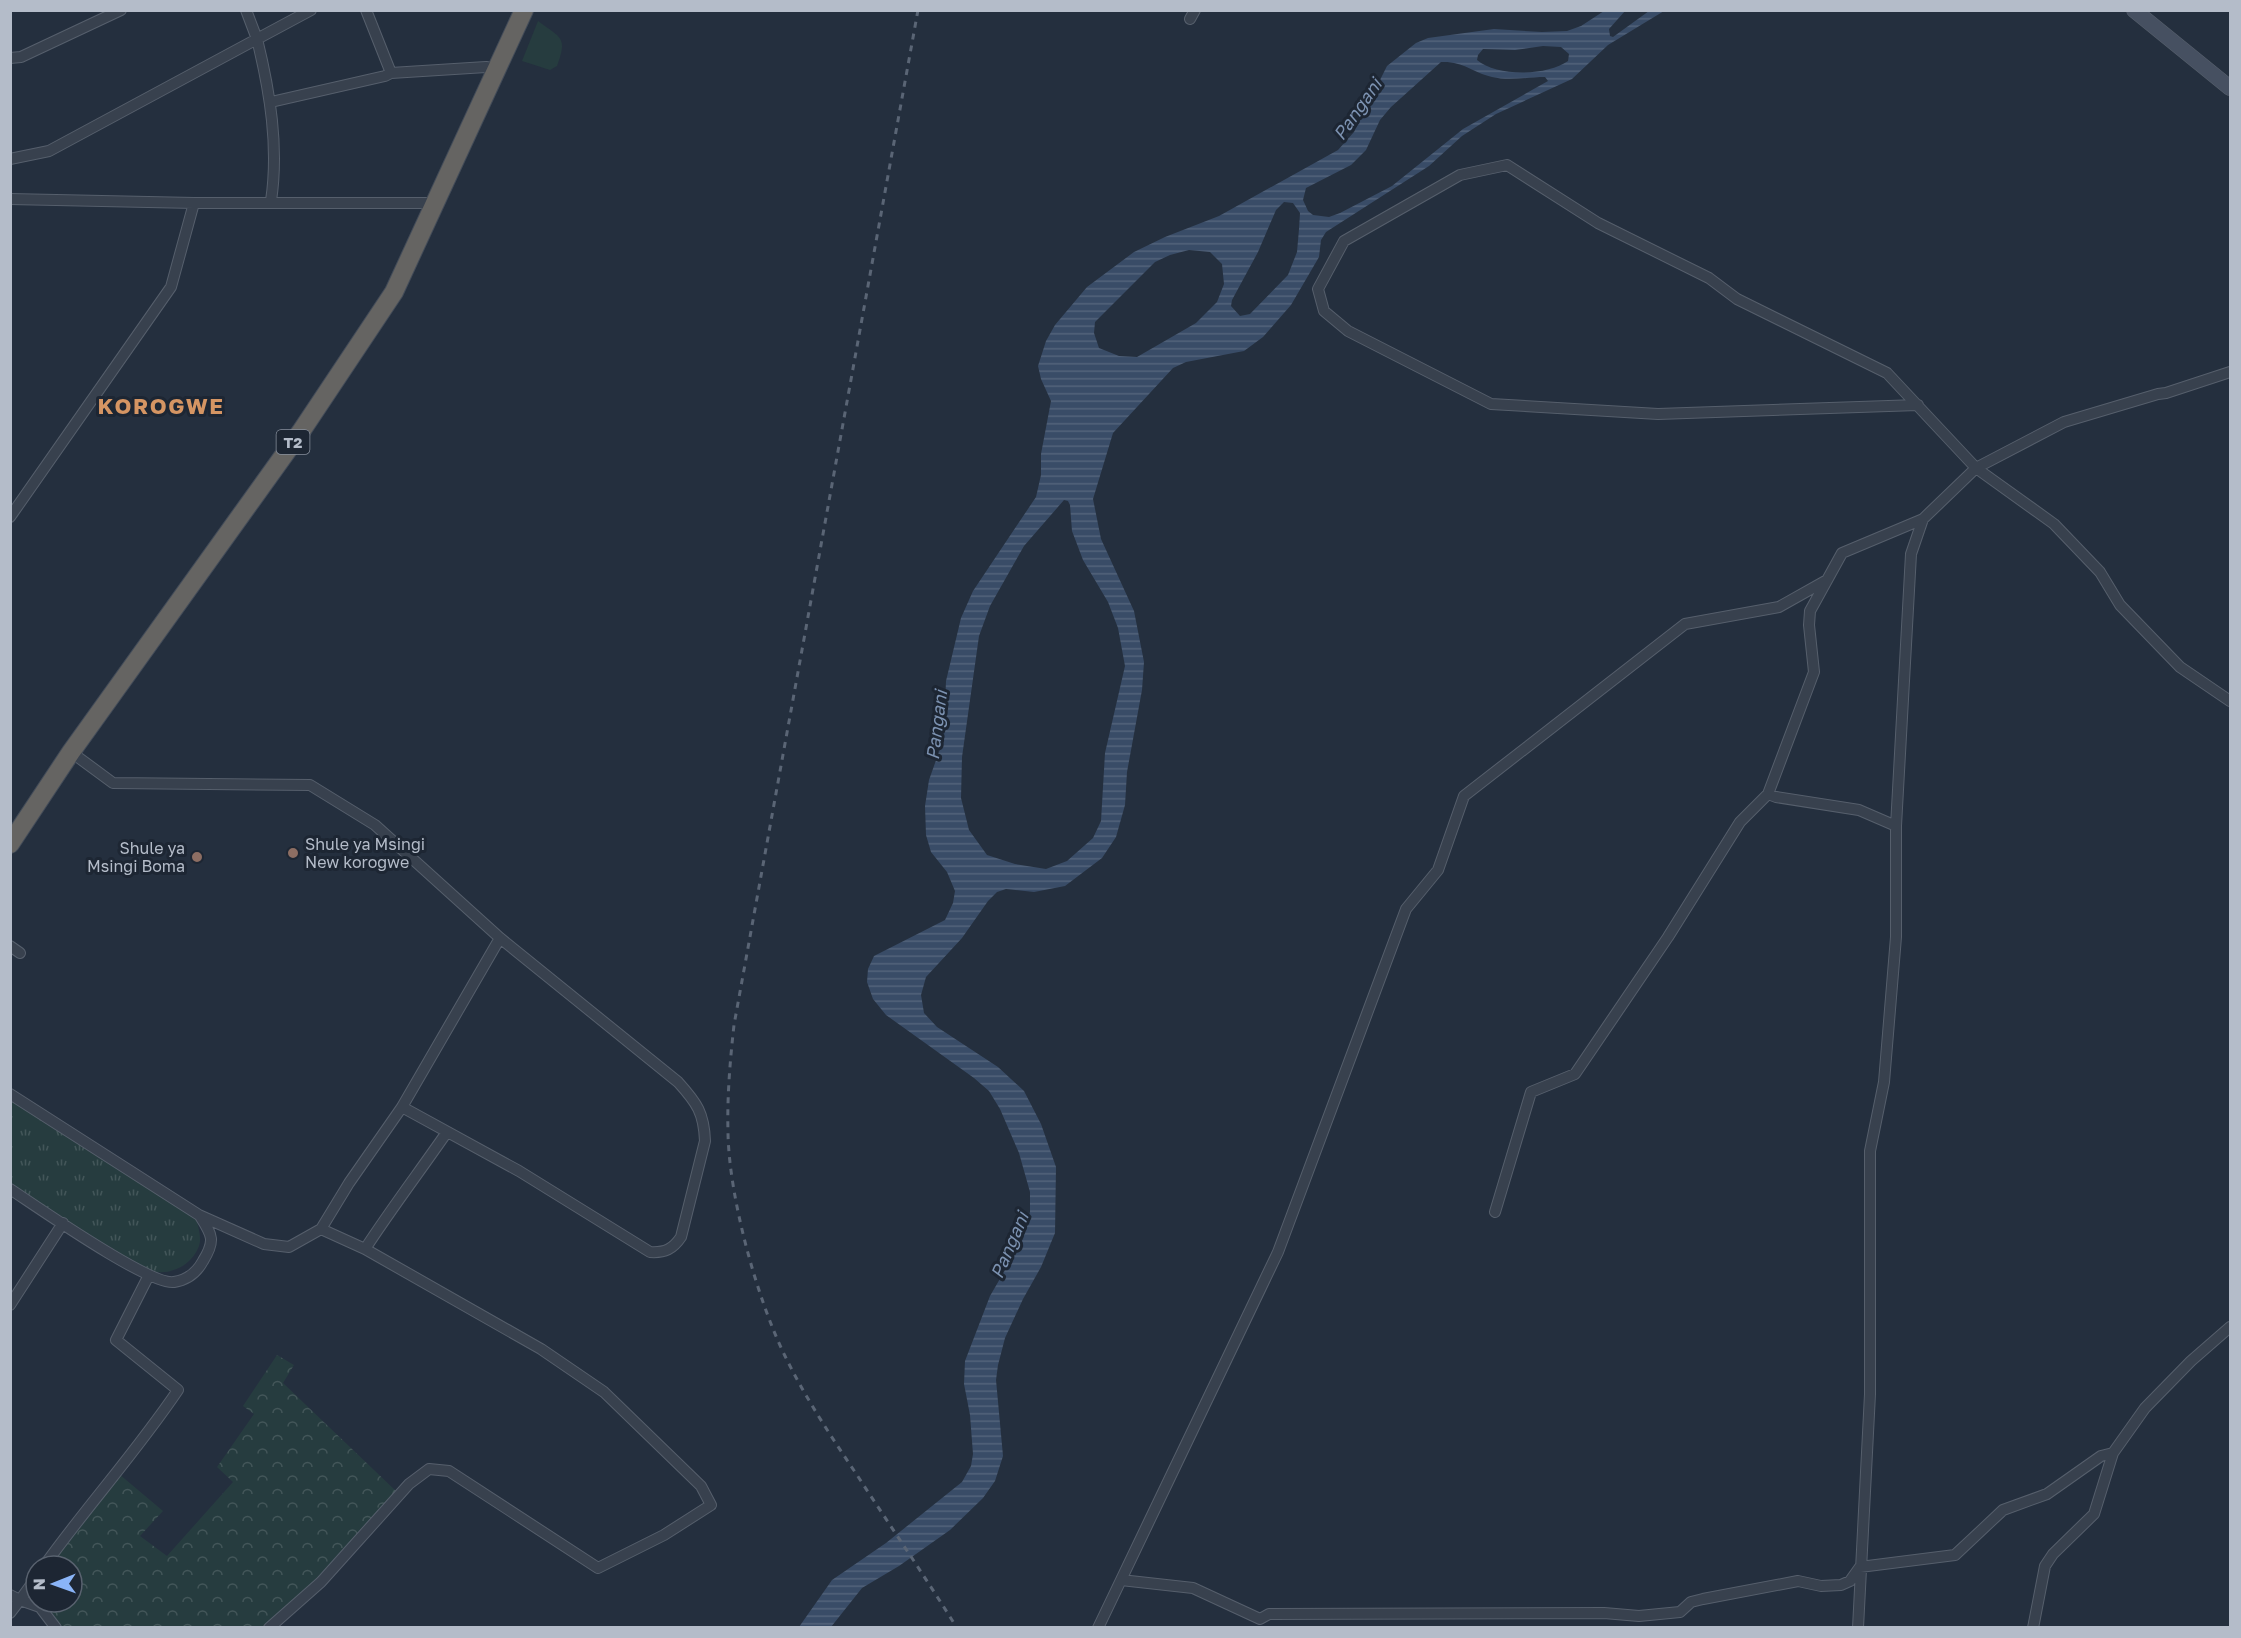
<svg xmlns="http://www.w3.org/2000/svg" width="2241" height="1638" font-family="'Golos Text',sans-serif">
	<style>
		.grass { fill: #263c3f }
		.forest { fill: url(#forest-crowns) }
		.park { fill: url(#park-tufts) }
		.water { fill: url(#water-rules); fill-rule: evenodd }
		.lines { fill: none; stroke-linecap: round; stroke-linejoin: round }
		.minor-casing { stroke: #565f6c; stroke-width: 12 }
		.secondary-casing { stroke: #565f6c; stroke-width: 16 }
		.trunk-casing { stroke: #434c59; stroke-width: 20 }
		.minor { stroke: #38414e; stroke-width: 10 }
		.secondary { stroke: #465061; stroke-width: 15 }
		.trunk { stroke: #656462; stroke-width: 18 }
		.rail { stroke: #5a6575; stroke-width: 3; stroke-dasharray: 6 6; stroke-linecap: butt }
		.education-dot { fill: #8d6e63; stroke: #1d2633; stroke-width: 2 }
		.labels { text-anchor: middle; dominant-baseline: central; stroke-width: 6; stroke-linejoin: round; paint-order: stroke }
		.shield { fill: #1d2633; stroke: #878f9c; stroke-width: 1.5 }
		.shield-label { font-size: 15px; font-weight: bold; fill: #b4bcc9 }
		.poi-label { font-size: 16px; fill: #b4bcc9; stroke: #1d2633; text-anchor: start }
		.water-label { font-size: 18px; font-style: italic; fill: #7c92b1; stroke: #1d2633 }
		.district-label { font-size: 22px; font-weight: bold; letter-spacing: 1.5px; fill: #d59563; stroke: #1d2633 }
	</style>
	<defs>
		<pattern id="forest-crowns" width="20" height="18" patternUnits="userSpaceOnUse" patternTransform="scale(1.5)"><rect width="20" height="18" fill="#263c3f"/><path d="M2 6a3 3 0 1 1 6 0M12 15a3 3 0 1 1 6 0" fill="none" stroke="#435659"/></pattern>
		<pattern id="park-tufts" width="24" height="20" patternUnits="userSpaceOnUse" patternTransform="scale(1.5)"><rect width="24" height="20" fill="#263c3f"/><path d="M3 7l-1-3M5 7V3M7 7l1-3M15 17l-1-3M17 17v-4M19 17l1-3" fill="none" stroke="#435659"/></pattern>
		<pattern id="water-rules" width="6" height="5" patternUnits="userSpaceOnUse" patternTransform="scale(1.5)"><rect width="6" height="5" fill="#394c67"/><path d="M0 2.5h6" fill="none" stroke="#53647b"/></pattern>
	</defs>
	<rect width="100%" height="100%" fill="#242f3e"/>
	<path class="grass" d="M 538,21 C 561,38 568,37 557,66 L 550,70 L 522,61 Z"/>
	<path class="forest" d="M 277,1355 L 294,1365 L 283,1383 L 397,1492 L 319,1580 L 263,1627 L 61,1627 L 40,1602 L 72,1602 L 72,1566 L 49,1566 L 119,1474 L 163,1511 L 140,1536 L 167,1556 L 233,1482 L 217,1467 L 254,1414 L 243,1406 Z"/>
	<path class="park" d="M 10,1099 L 196,1218 C 198,1227 202,1237 199,1246 C 192,1265 171,1276 151,1271 C 142,1269 131,1260 123,1255 C 85,1233 48,1208 11,1184 Z"/>
	<path class="water" d="M 1604,11 L 1625,11 L 1609,29 L 1610,36 L 1613,37 L 1649,11 L 1664,11 L 1608,45 L 1572,79 L 1496,114 L 1462,136 L 1429,166 L 1326,232 L 1321,240 L 1319,257 L 1291,305 L 1263,337 L 1244,351 L 1186,362 L 1173,368 L 1113,433 L 1093,499 L 1101,539 L 1134,611 L 1144,662 L 1142,690 L 1127,772 L 1125,805 L 1116,837 L 1102,858 L 1065,886 L 1034,892 L 1006,889 L 997,892 L 988,901 L 962,938 L 926,977 L 921,995 L 924,1013 L 937,1027 L 998,1067 L 1024,1091 L 1041,1124 L 1056,1167 L 1055,1233 L 1041,1267 L 1023,1299 L 1005,1338 L 998,1365 L 996,1380 L 1003,1456 L 995,1481 L 983,1498 L 950,1530 L 899,1566 L 862,1588 L 831,1627 L 799,1627 L 832,1580 L 886,1543 L 962,1482 L 971,1466 L 973,1454 L 970,1415 L 964,1384 L 965,1361 L 990,1296 L 1023,1239 L 1030,1212 L 1030,1192 L 1019,1153 L 1000,1109 L 989,1091 L 974,1078 L 886,1015 L 873,999 L 867,982 L 868,969 L 874,956 L 945,920 L 953,903 L 955,891 L 947,872 L 931,852 L 926,835 L 925,806 L 929,780 L 940,749 L 944,730 L 946,681 L 961,618 L 973,591 L 1036,497 L 1041,475 L 1041,454 L 1051,401 L 1041,379 L 1038,366 L 1046,341 L 1055,325 L 1087,287 L 1134,252 L 1165,237 L 1219,216 L 1338,150 L 1354,132 L 1387,66 L 1416,43 L 1428,38 L 1494,29 L 1542,32 L 1567,31 L 1581,26 ZM 1543,46 L 1561,47 L 1569,54 L 1568,61 C 1547,76 1497,77 1477,60 L 1478,55 L 1483,49 L 1515,50 ZM 1441,62 C 1463,61 1472,72 1492,77 C 1509,81 1528,77 1545,77 L 1548,81 L 1463,129 L 1392,186 L 1340,213 L 1329,217 L 1313,215 L 1308,211 L 1303,200 L 1306,188 L 1351,165 L 1366,150 L 1380,120 L 1391,107 ZM 1284,202 L 1293,203 L 1300,213 L 1299,229 L 1297,252 L 1288,275 L 1250,314 L 1240,316 L 1231,306 L 1232,300 L 1258,252 L 1276,210 ZM 1189,250 L 1210,252 L 1222,264 L 1224,284 L 1217,302 L 1196,323 L 1137,357 L 1119,356 L 1099,348 L 1094,333 L 1095,322 L 1155,262 L 1170,255 ZM 1064,500 L 1068,501 L 1070,505 L 1072,531 L 1083,560 L 1108,602 L 1118,628 L 1125,666 L 1105,753 L 1101,821 L 1093,838 L 1067,861 L 1046,869 L 1015,864 L 987,855 L 969,830 L 961,798 L 962,757 L 979,636 L 990,606 L 1024,546 Z"/>
	<g class="lines">
		<g class="minor-casing">
			<path id="minor" d="M 366,10 L 391,73
				M 1190,19 L 1195,10
				M 10,58 L 21,57 L 121,10
				M 271,102 L 385,76 L 391,73 L 486,67 L 497,69
				M 10,159 L 49,151 L 257,39 L 246,10
				M 10,199 L 194,203 L 435,203
				M 271,201 C 279,147 270,92 257,39 L 311,10
				M 1918,405 L 1658,414 L 1491,404 L 1348,331 L 1324,311 L 1318,289 L 1344,241 L 1460,175 L 1507,165 L 1598,223 L 1709,278 L 1737,299 L 1887,373 L 1976,468 L 2054,524 L 2100,572 L 2120,605 L 2180,667 L 2230,701
				M 10,517 L 171,287 L 194,203
				M 71,752 L 113,783 L 310,785 L 375,825 L 500,938 L 678,1082 C 697,1103 704,1113 705,1141 L 681,1237 C 673,1249 665,1253 650,1252 L 519,1171 L 402,1107
				M 1768,794 L 1776,797 L 1859,810 L 1896,826
				M 10,946 L 20,953
				M 10,1094 L 199,1215 L 264,1244 L 289,1247 L 321,1229 L 349,1183 L 402,1107 L 500,938
				M 10,1189 C 36,1206 150,1286 174,1282 C 187,1280 197,1272 203,1261 C 216,1240 212,1235 200,1216
				M 1495,1212 L 1531,1092 L 1575,1074 L 1668,937 L 1740,822 L 1768,794 L 1814,672 L 1809,625 L 1810,611 L 1842,553 L 1923,519
				M 365,1249 C 391,1209 420,1171 447,1132
				M 10,1305 L 63,1223
				M 44,1566 C 87,1506 137,1451 178,1390 L 116,1340 L 149,1275
				M 1121,1580 L 1193,1588 L 1260,1619 L 1269,1614 L 1604,1613 L 1639,1616 L 1680,1612 L 1691,1602 L 1703,1599 L 1798,1581 L 1821,1586 L 1841,1585 L 1850,1581 L 1860,1567 L 1955,1555 L 2003,1510 L 2047,1494 L 2101,1456 L 2113,1453
				M 10,1595 L 20,1600 L 36,1578
				M 10,1613 L 20,1600 L 40,1607 L 56,1628
				M 269,1628 L 321,1582 L 409,1484 L 429,1469 L 449,1471 L 598,1568 L 664,1535 L 711,1505 L 701,1486 L 604,1392 L 541,1349 L 365,1249 L 321,1229
				M 1098,1628 L 1278,1252 L 1406,909 L 1438,870 L 1464,796 L 1685,624 L 1779,607 L 1827,580
				M 1858,1628 L 1870,1394 L 1870,1151 L 1884,1082 L 1896,937 L 1896,826 L 1911,554 L 1923,519 L 1976,468 L 2064,422 L 2158,394 L 2166,393 L 2230,372
				M 2033,1628 L 2045,1566 L 2053,1554 L 2094,1514 L 2113,1453 L 2145,1408 L 2191,1361 L 2230,1327"/>
		</g>
		<g class="secondary-casing">
			<path id="secondary" d="M 2134,10 L 2230,88"/>
		</g>
		<g class="trunk-casing">
			<path id="trunk" d="M 10,844 L 71,752 L 302,430 L 394,292 L 524,10"/>
		</g>
		<use href="#minor" class="minor"/>
		<use href="#secondary" class="secondary"/>
		<use href="#trunk" class="trunk"/>
		<path class="rail" d="M 918,10 L 734,1025 C 730,1061 727,1097 728,1133 C 729,1197 757,1299 785,1356 C 805,1397 830,1435 855,1472 C 889,1524 924,1575 957,1628"/>
	</g>
	<g class="education-dot">
		<circle cx="293" cy="853" r="6"/>
		<circle cx="197" cy="857" r="6"/>
	</g>
	<g class="labels">
		<rect class="shield" x="276.5" y="430" width="33" height="24" rx="4.5"/>
		<g class="shield-label">
			<text x="293" y="442">T2</text>
		</g>
		<g class="poi-label">
			<text x="305" y="844">Shule ya Msingi<tspan x="305" dy="18">New korogwe</tspan></text>
			<text x="185" y="848" text-anchor="end">Shule ya<tspan x="185" dy="18">Msingi Boma</tspan></text>
		</g>
		<g class="water-label">
			<text transform="translate(1357 109) rotate(-55)">Pangani</text>
			<text transform="translate(936 725) rotate(-83)">Pangani</text>
			<text transform="translate(1009 1245) rotate(-67)">Pangani</text>
		</g>
		<g class="district-label">
			<text x="161" y="405">KOROGWE</text>
		</g>
	</g>
	<rect width="2241" height="1638" fill="none" stroke="#b4bcc9" stroke-width="24"/>
	<g transform="translate(54 1584) rotate(269)"><circle r="28" fill="#1d2633" stroke="#59626f" stroke-width="1.5"/>
	<path d="M0-4.5L10 22L0 15L-10 22Z" fill="#8ab4f8"/>
	<text y="-9" font-size="16" font-weight="bold" text-anchor="middle" fill="#b4bcc9">N</text>
	</g>
</svg>
